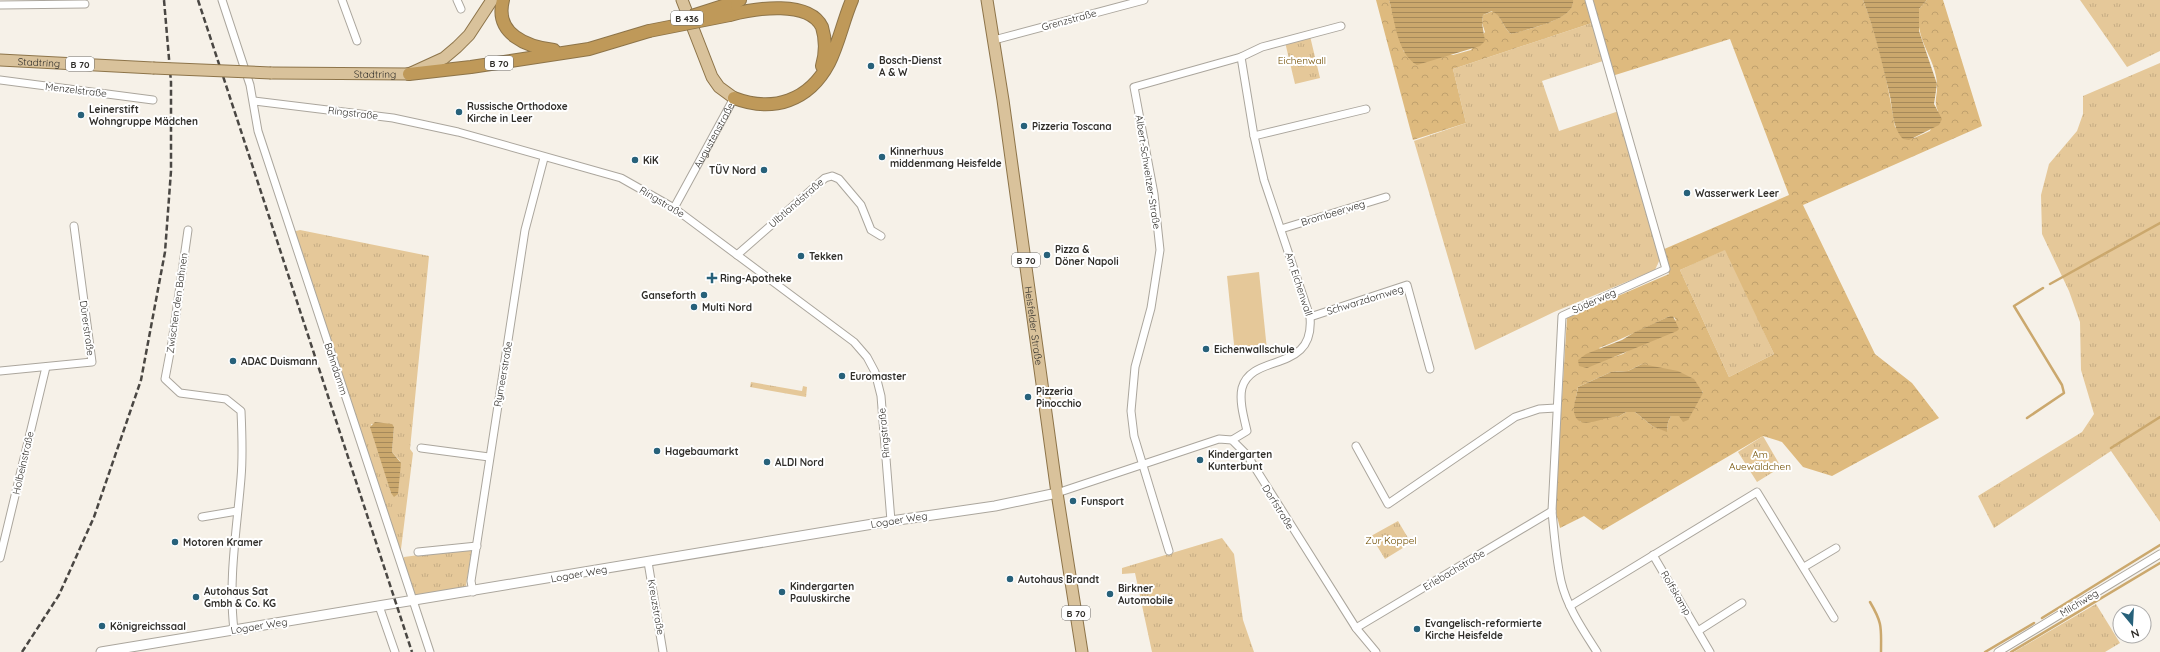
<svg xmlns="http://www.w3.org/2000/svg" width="2160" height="652" font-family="Quicksand,sans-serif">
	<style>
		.grass { fill: url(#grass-tufts); fill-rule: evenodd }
		.forest { fill: url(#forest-crowns); fill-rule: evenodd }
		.garden { fill: #e5c899 }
		.water { fill: url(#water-rules) }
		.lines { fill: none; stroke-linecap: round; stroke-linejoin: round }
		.stream { stroke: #cba86d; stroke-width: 2.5 }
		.street-casing { stroke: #aba69d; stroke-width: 9 }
		.secondary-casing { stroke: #aba69d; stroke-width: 11 }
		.primary-casing { stroke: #8d7449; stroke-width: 13 }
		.highway-casing { stroke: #8d7449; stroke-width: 14 }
		.street { stroke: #fff; stroke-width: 7 }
		.secondary { stroke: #fff; stroke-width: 9 }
		.primary { stroke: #d9c29b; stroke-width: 11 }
		.highway { stroke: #bf9959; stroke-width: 12 }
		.rail { stroke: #4a4743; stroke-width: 2.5; stroke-dasharray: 6 3; stroke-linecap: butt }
		.primary-bridge-casing { stroke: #8d7449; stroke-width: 13; stroke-linecap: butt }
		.highway-bridge-casing { stroke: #8d7449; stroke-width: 14; stroke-linecap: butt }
		.primary-bridge { stroke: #d9c29b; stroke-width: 11 }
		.highway-bridge { stroke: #bf9959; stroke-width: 12 }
		.poi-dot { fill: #27617a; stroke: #fff; stroke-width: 1.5 }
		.labels { text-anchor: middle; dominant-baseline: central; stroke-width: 4; stroke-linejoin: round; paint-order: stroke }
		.shield { fill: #fff; stroke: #6e6d6a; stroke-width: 1 }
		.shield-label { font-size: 9px; font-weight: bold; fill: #302e2a }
		.street-label { font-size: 10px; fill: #302e2a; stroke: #fff }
		.poi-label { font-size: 10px; font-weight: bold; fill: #302e2a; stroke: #fff; text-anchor: start }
		.park-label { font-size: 10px; fill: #714e00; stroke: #fff }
	</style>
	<defs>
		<pattern id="grass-tufts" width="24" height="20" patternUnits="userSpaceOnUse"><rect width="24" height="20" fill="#e5c899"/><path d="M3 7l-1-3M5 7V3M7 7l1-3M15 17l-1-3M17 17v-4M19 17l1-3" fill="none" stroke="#c5ac84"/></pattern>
		<pattern id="forest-crowns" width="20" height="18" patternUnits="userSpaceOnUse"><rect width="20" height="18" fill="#deba7e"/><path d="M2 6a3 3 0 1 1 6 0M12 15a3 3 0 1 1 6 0" fill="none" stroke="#bfa06d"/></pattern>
		<pattern id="water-rules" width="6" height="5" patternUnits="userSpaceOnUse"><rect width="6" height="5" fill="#cba86d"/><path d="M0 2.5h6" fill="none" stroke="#a5895a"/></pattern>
	</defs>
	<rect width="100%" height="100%" fill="#f6f1e8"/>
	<path class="grass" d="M 2080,0 L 2160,0 L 2160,51 L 2127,67 Z
		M 1595,22 L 1606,60 L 1542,81 L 1559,131 L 1619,111 L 1660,259 L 1655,270 L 1554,312 L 1475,350 L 1414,141 L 1466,123 L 1453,69 Z
		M 1310,36 L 1320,78 L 1295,84 L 1285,42 Z
		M 2160,63 L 2160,522 L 2111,451 L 1994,528 L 1978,496 L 2082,432 L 2094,414 L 2081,370 L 2080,322 L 2069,291 L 2042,234 L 2041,195 L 2049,164 L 2077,131 L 2083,114 L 2083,96 Z
		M 300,230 L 429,256 L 410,449 L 413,453 L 400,557 L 292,232 ZM 371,424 L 394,427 L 392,452 L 400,461 L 391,493 Z
		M 1726,249 L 1774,354 L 1729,377 L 1680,270 Z
		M 751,382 L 802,391 L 803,386 L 807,387 L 806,397 L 750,387 Z
		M 1763,436 L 1781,467 L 1757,482 L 1738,452 Z
		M 1398,521 L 1411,543 L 1385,559 L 1371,536 Z
		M 1222,538 L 1234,554 L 1243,620 L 1254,652 L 1152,652 L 1135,573 L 1122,574 L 1122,568 Z
		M 472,548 L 465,592 L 414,597 L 402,564 L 404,557 Z
		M 2096,604 L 2120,643 L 2105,652 L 2014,652 Z"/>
	<path class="forest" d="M 1376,0 L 1389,0 L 1404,52 L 1453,55 L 1471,50 L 1485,32 L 1482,23 L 1483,15 L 1493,11 C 1502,16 1503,28 1511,34 C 1527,29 1575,20 1573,0 L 1863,0 C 1879,40 1888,84 1895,127 L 1914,138 L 1930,131 L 1938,111 C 1933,101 1938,95 1937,84 C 1936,58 1914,40 1919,9 L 1927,0 L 1943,0 L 1982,126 L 1803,205 L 1875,354 L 1912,383 L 1939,418 L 1832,476 L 1803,467 L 1782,442 L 1763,436 L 1603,530 L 1584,516 L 1560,528 L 1555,509 L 1567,318 L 1669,274 L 1662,250 L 1789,195 L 1730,39 L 1612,76 L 1595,22 L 1453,69 L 1466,123 L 1413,140 ZM 1725,250 L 1774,354 L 1729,377 L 1680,270 ZM 1670,316 L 1674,317 L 1676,320 L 1623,354 L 1610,358 L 1599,348 C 1623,339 1646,327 1670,316 ZM 1642,364 L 1703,392 C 1695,407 1689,416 1671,416 L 1668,422 L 1667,431 L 1652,426 L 1635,412 L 1626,412 L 1618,417 L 1612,416 L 1581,422 C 1570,413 1576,400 1578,387 L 1611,372 L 1628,371 Z"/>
	<path class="garden" d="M 1259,272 L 1267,350 L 1235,354 L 1227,276 Z"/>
	<path class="water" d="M 1389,0 L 1573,0 C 1576,20 1527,29 1511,34 C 1503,28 1502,16 1492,11 L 1483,15 L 1482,23 L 1485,41 L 1480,46 L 1417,65 C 1397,54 1395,20 1389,0 Z
		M 1863,0 L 1927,0 L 1919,9 L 1919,31 L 1937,84 L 1934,104 L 1942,119 L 1939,125 L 1909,140 L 1903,139 C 1892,127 1893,111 1890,96 C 1882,63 1875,31 1863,0 Z
		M 1670,316 L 1673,316 L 1679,329 L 1677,331 L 1587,368 L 1579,366 L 1578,360 L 1586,354 L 1622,340 L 1635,332 Z
		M 1642,364 L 1678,371 L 1694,379 L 1703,393 L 1688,420 L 1683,422 L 1679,416 L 1671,416 L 1668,422 L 1667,432 L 1652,426 L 1635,412 L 1626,412 L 1618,417 C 1605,415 1578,434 1574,412 C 1573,405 1577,395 1578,387 L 1611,372 L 1628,371 Z
		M 375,422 L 392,424 L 394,427 L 392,452 L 401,463 L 398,494 L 394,497 L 391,493 L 370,427 Z"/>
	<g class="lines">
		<path class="stream" d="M 2050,284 L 2160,223
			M 2027,418 L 2064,393 L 2062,385 L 2014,306 L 2043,288
			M 2111,448 L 2160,417
			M 1870,602 C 1883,624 1881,628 1881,652
			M 2042,618 L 2160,545
			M 1985,652 L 2034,623
			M 2011,652 L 2160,563"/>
		<g class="street-casing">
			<g id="street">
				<path d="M 222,0 L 250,85 L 258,131 L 430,652"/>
				<path d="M 342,0 L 357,41"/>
				<path d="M 457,0 L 461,9"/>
				<path d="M 1589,0 L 1666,269 L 1562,316 L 1552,511 C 1554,534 1556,558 1561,581 C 1567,607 1583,630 1597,652"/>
				<path d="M 0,5 L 85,4"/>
				<path d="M 994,40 L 1144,0"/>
				<path d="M 0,80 L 153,100"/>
				<path d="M 254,101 L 393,118 L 458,132 L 621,178 L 674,208 L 854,342 L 867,357 L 875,372 L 881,396 L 891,521"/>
				<path d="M 1254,136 L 1366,109"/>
				<path id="s1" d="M 674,208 L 734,98"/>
				<path d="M 1281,229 L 1386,197"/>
				<path d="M 188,230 L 172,342 L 165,379 L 180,393 L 226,399 L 241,411 C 242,433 243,456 241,478 C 237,528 228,580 234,630"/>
				<path d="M 737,255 L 825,178 L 832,176 L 839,179 L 861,205 L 871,230 L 881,236"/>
				<path d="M 1310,317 L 1407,285 L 1430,369"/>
				<path d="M 0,371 L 92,362 L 74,226"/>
				<path d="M 1232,440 L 1247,431 C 1244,418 1239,401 1242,388 C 1252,352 1315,374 1310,317 L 1264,180 L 1254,136 L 1241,57 L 1262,47 L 1341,26"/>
				<path d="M 1356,446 L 1388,504 L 1515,417 L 1539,409 L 1556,408"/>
				<path d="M 421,448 L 489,457"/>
				<path d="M 1057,493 L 1219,439 L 1232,440 L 1247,455 L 1356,628 L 1376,652"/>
				<path d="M 202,517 L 237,511"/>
				<path d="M 1169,551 L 1134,436 L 1131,411 L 1135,367 L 1151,308 L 1160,250 L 1154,194 L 1134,87 L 1241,57"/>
				<path d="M 418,552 L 477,546"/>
				<path d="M 1653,555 L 1710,652"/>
				<path d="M 0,558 L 46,367"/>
				<path d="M 648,562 L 663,652"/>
				<path d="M 1804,567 L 1836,548"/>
				<path d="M 473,592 L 471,581 L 525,230 L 544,158"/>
				<path d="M 379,606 L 395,652"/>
				<path d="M 1570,606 L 1757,492 L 1834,618"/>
				<path d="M 1356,628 L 1552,511"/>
				<path d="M 1698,631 L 1742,603"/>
				<path d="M 1998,652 L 2160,554"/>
			</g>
		</g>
		<g class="secondary-casing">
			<path id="secondary" d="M 101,652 L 891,521 L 995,506 L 1057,493"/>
		</g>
		<g class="primary-casing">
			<g id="primary">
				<path d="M 682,0 L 712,77 L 719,87 L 734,98"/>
				<path id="s2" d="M 987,0 L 1003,100 L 1057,493 L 1082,652"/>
				<path id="s3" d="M 0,60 L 153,68"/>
				<path id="s4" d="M 271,73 L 409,74 L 444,58 L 457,47 L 469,35 L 492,0"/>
			</g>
		</g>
		<g class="highway-casing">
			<path id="highway" d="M 503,0 C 494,34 527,47 554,50
				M 726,5 L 740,0
				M 730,15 C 756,8 809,0 822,27 C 826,40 826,52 822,66
				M 409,74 L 471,67 L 589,49 L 649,31
				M 734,98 C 773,113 809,101 829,63 C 839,43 843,21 852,0"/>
		</g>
		<use href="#street" class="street"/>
		<use href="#secondary" class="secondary"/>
		<use href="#primary" class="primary"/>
		<use href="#highway" class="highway"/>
		<path class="rail" d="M 198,0 L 412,652
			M 22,652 L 59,595 L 94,517 L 141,380 L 165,252 L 171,171 L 171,82 L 164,0"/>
		<g class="primary-bridge-casing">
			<path id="primary-bridge" d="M 153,68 L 271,73"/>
		</g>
		<g class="highway-bridge-casing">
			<path id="highway-bridge" d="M 692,16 L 726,5
				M 649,31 L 730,15"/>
		</g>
		<use href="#primary-bridge" class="primary-bridge"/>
		<use href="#highway-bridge" class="highway-bridge"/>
	</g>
	<g class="poi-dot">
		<circle cx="871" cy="66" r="4"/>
		<circle cx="459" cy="112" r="4"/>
		<circle cx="81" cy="115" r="4"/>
		<circle cx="1024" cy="126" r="4"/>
		<circle cx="882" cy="157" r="4"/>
		<circle cx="635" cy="160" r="4"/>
		<circle cx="764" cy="170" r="4"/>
		<circle cx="1687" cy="193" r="4"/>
		<circle cx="1047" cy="255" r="4"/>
		<circle cx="801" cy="256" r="4"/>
		<path d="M710 272h4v4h4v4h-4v4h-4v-4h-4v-4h4z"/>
		<circle cx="704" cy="295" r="4"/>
		<circle cx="694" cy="307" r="4"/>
		<circle cx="1206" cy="349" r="4"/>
		<circle cx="233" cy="361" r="4"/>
		<circle cx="842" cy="376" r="4"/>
		<circle cx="1028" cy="397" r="4"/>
		<circle cx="657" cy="451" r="4"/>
		<circle cx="1200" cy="460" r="4"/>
		<circle cx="767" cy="462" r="4"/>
		<circle cx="1073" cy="501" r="4"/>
		<circle cx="175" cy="542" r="4"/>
		<circle cx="1010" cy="579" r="4"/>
		<circle cx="782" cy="592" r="4"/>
		<circle cx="1110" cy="594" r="4"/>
		<circle cx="196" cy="597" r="4"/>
		<circle cx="102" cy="626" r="4"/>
		<circle cx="1417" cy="629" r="4"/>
	</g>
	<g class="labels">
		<g class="shield">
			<rect x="671" y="11" width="32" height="14" rx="3"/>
			<rect x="485" y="56" width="28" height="14" rx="3"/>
			<rect x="66" y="57" width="28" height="14" rx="3"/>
			<rect x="1012" y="253" width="28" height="14" rx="3"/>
			<rect x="1062" y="606" width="28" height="14" rx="3"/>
		</g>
		<g class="shield-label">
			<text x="687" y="18">B 436</text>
			<text x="499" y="63">B 70</text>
			<text x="80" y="64">B 70</text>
			<text x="1026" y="260">B 70</text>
			<text x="1076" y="613">B 70</text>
		</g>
		<g class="street-label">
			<text transform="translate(1069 20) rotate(-15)">Grenzstraße</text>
			<text stroke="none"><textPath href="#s3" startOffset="39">Stadtring</textPath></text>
			<text stroke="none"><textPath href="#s4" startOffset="104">Stadtring</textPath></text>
			<text transform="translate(76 90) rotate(7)">Menzelstraße</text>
			<text transform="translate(353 113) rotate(7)">Ringstraße</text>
			<text stroke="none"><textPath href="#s1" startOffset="83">Augustenstraße</textPath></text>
			<text transform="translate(1148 172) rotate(81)">Albert-Schweitzer-Straße</text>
			<text transform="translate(662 202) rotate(31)">Ringstraße</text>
			<text transform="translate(796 203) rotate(-41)">Ulbtlandstraße</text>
			<text transform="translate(1333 213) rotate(-17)">Brombeerweg</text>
			<text transform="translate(1299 284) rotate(72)">Am Eichenwall</text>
			<text transform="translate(1365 300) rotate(-17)">Schwarzdornweg</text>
			<text transform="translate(1594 301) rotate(-24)">Süderweg</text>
			<text transform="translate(177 303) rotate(-82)">Zwischen den Bahnen</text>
			<text stroke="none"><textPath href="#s2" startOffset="329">Heisfelder Straße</textPath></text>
			<text transform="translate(87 328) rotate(82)">Dürerstraße</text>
			<text transform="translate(336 369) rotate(72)">Bahndamm</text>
			<text transform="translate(503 374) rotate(-80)">Rymeerstraße</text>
			<text transform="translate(884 433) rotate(-95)">Ringstraße</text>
			<text transform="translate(23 463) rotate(-77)">Holbeinstraße</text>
			<text transform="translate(1278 507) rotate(58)">Dorfstraße</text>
			<text transform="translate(899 520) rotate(-9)">Logaer Weg</text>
			<text transform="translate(1454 570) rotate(-31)">Erlebachstraße</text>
			<text transform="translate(579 574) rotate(-10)">Logaer Weg</text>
			<text transform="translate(1676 593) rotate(60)">Rolfskamp</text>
			<text transform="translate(2079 603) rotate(-31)">Milchweg</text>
			<text transform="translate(656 607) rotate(80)">Kreuzstraße</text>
			<text transform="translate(259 626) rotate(-9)">Logaer Weg</text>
		</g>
		<g class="poi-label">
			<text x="879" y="60">Bosch-Dienst<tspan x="879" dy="12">A &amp; W</tspan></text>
			<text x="467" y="106">Russische Orthodoxe<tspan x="467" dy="12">Kirche in Leer</tspan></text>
			<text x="89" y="109">Leinerstift<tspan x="89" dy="12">Wohngruppe Mädchen</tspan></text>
			<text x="1032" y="126">Pizzeria Toscana</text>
			<text x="890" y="151">Kinnerhuus<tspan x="890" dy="12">middenmang Heisfelde</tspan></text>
			<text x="643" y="160">KiK</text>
			<text x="756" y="170" text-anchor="end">TÜV Nord</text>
			<text x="1695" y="193">Wasserwerk Leer</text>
			<text x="1055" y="249">Pizza &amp;<tspan x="1055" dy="12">Döner Napoli</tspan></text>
			<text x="809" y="256">Tekken</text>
			<text x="720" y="278">Ring-Apotheke</text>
			<text x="696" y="295" text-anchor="end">Ganseforth</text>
			<text x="702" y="307">Multi Nord</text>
			<text x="1214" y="349">Eichenwallschule</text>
			<text x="241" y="361">ADAC Duismann</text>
			<text x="850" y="376">Euromaster</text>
			<text x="1036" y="391">Pizzeria<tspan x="1036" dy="12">Pinocchio</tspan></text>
			<text x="665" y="451">Hagebaumarkt</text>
			<text x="1208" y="454">Kindergarten<tspan x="1208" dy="12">Kunterbunt</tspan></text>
			<text x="775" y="462">ALDI Nord</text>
			<text x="1081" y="501">Funsport</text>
			<text x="183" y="542">Motoren Kramer</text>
			<text x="1018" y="579">Autohaus Brandt</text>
			<text x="790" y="586">Kindergarten<tspan x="790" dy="12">Pauluskirche</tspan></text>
			<text x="1118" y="588">Birkner<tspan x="1118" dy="12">Automobile</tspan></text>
			<text x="204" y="591">Autohaus Sat<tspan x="204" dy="12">Gmbh &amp; Co. KG</tspan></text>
			<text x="1425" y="623">Evangelisch-reformierte<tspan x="1425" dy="12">Kirche Heisfelde</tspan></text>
			<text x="110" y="626">Königreichssaal</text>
		</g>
		<g class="park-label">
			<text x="1302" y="60">Eichenwall</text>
			<text x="1760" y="454">Am<tspan x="1760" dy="12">Auewäldchen</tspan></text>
			<text x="1391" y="540">Zur Koppel</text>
		</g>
	</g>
	<g transform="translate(2132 624) rotate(162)"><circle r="19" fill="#ffffff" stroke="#acabaa"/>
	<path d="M0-3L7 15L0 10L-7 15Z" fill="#27617a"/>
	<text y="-6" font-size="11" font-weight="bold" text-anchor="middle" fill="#302e2a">N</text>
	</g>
</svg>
